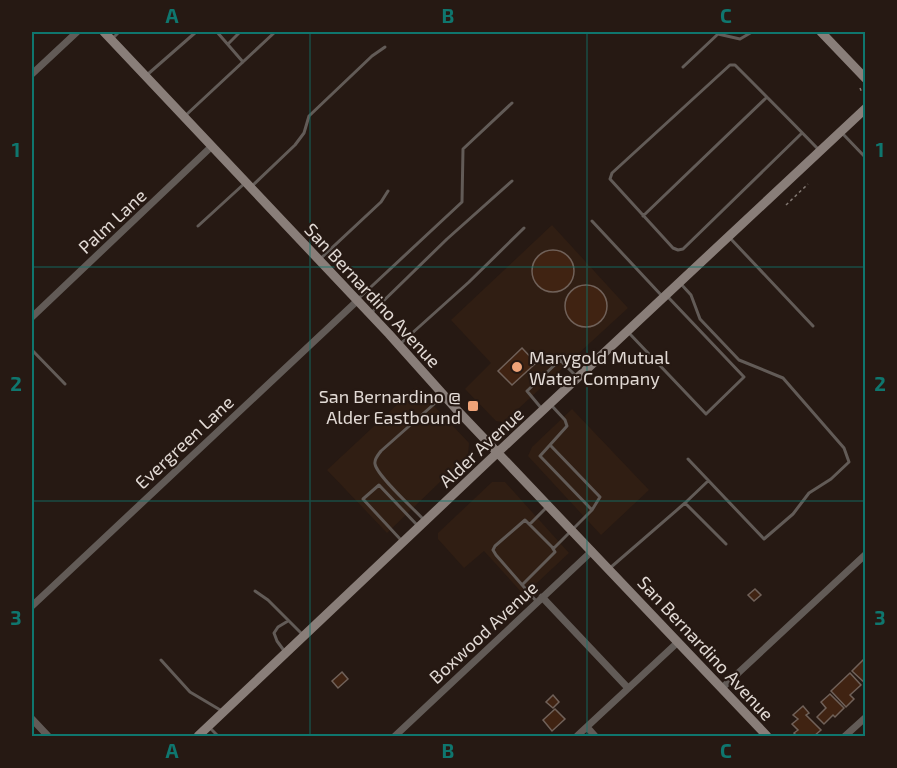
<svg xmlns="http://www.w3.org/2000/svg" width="897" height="768" font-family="'Exo 2',sans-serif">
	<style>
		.built { fill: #301e13 }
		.building { fill: #402312; stroke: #706159; stroke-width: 1.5 }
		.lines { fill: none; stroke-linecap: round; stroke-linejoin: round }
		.path { stroke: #827872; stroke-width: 1.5; stroke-dasharray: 3 3; stroke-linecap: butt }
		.lane { stroke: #625b57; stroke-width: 3 }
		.street { stroke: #625b57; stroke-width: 7 }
		.secondary { stroke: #897e79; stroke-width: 9 }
		.grid { fill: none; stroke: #0f766e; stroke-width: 1.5; stroke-opacity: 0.55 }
		.poi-dot { fill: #efa378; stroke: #261913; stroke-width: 2 }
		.labels { text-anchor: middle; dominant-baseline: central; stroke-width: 4.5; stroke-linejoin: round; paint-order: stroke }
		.street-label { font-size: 18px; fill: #e2dad5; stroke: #261913 }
		.poi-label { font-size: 18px; fill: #e2dad5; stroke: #261913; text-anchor: start }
		.neatline { fill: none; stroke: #0f766e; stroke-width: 2 }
		.grid-label { font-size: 20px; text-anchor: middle; font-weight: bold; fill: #0f766e }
	</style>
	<rect width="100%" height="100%" fill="#261913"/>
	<path class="built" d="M 552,225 L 628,308 L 504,422 L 496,421 L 465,389 L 491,363 L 451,320 Z
		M 416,387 L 469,443 L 468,455 L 387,533 L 327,470 Z
		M 572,409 L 649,490 L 601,535 L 528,456 L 532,447 Z
		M 492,482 L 505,482 L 569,553 L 524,595 L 484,551 L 464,568 L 438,539 L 438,533 Z"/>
	<path class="building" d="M532 271a21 21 0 1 1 42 0a21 21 0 1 1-42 0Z
		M565 306a21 21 0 1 1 42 0a21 21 0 1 1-42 0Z
		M 522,348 L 536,363 L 512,385 L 498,371 Z
		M 755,589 L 761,595 L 754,601 L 748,595 Z
		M 864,659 L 866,661 L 866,684 L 852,671 Z
		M 342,672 L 348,679 L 338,688 L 332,681 Z
		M 850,673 L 861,685 L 850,695 L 854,699 L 846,707 L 831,691 Z
		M 830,694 L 844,708 L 835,717 L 833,715 L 824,724 L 817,717 L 826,708 L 821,702 Z
		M 553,695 L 559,702 L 553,708 L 546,702 Z
		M 803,706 L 809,713 L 806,715 L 821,730 L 814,736 L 797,736 L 794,733 L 798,730 L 792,724 L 798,719 L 793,715 Z
		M 555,709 L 565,719 L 552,731 L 543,720 Z"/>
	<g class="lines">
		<path class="path" d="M 860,88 L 862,93
			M 786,205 L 808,184
			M 505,616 L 524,598"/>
		<path class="lane" d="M 217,32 L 243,62
			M 112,39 L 119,32
			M 229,43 L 240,32
			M 683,67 L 718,34 L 740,39 L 752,32
			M 148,74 L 196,32
			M 186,115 L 275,32
			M 802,133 L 683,249 L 678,250 L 673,248 L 610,179 L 612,173 L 730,65 L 735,65 C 763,93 791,121 819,150
			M 842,133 L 866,158
			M 252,186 L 295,145 L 304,133 L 309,116 L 372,56 L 385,47
			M 643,216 L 767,97
			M 592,221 L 662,296
			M 198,226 L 245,183
			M 730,238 L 813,326
			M 320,259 L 381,202 L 388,191
			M 681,284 L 691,295 L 700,319 L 739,360 L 783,378 L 844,448 L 849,462 L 831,479 L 809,493 L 793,514 L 764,539 L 688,459
			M 358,299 L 462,202 L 463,149 L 512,103
			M 371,313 L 447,239 L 512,181
			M 629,333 L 706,414 L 744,377 L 668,297
			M 400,344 L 469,282 L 524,228
			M 32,350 L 65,384
			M 552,406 L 565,420 L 567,426 L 540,456 L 592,510
			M 542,409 L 527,391 L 560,360 L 577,377
			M 551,446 L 600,497 L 592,510 L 554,548
			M 685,503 L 708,481
			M 423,519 C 414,509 377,476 375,464 C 374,459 378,455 381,451 L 442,397
			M 530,524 L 546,508
			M 401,540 L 363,499 L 379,485 L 418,526
			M 610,568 L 685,503 L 726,544
			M 522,585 L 555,552 L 552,547 L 525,520 L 495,546 L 493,550 L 496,555 L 537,602
			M 255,591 L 268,600 L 303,635
			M 285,652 L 277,641 L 274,633 L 278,627 L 288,621
			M 161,660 L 190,692 L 222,711
			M 210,728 L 218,736"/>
		<path class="street" d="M 32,74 L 77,32
			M 32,317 L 212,146
			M 542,597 L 627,687
			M 32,606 L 357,301
			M 722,688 L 866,554
			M 32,719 L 48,736
			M 587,727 L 595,736
			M 395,736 L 592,551
			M 577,736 L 678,642
			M 845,736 L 866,717"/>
		<path class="secondary" d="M 104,32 L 389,334 L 457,410 L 767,736
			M 821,32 L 866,79
			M 198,736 L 497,453 L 866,108"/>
	</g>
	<path class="grid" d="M 310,32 L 310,736M 587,32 L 587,736M 32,267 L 866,267M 32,501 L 866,501"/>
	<g class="poi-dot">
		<circle cx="517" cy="367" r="6"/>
		<rect x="467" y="400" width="12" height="12" rx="3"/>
	</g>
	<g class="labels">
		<g class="street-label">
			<text transform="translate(112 221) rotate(-43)">Palm Lane</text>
			<text transform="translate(373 295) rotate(47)">San Bernardino Avenue</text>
			<text transform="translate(184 442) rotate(-43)">Evergreen Lane</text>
			<text transform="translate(481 447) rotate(-43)">Alder Avenue</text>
			<text transform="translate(483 632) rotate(-43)">Boxwood Avenue</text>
			<text transform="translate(706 648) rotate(47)">San Bernardino Avenue</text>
		</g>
		<g class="poi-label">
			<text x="529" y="357">Marygold Mutual<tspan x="529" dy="21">Water Company</tspan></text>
			<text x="461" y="396" text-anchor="end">San Bernardino @<tspan x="461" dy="21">Alder Eastbound</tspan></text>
		</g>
	</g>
	<rect width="897" height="768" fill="none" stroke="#261913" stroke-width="66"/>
	<rect x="33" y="33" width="831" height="702" class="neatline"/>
	<g class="grid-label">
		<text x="172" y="23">A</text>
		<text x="448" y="23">B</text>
		<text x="726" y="23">C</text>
		<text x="16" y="157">1</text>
		<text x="880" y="157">1</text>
		<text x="16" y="391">2</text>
		<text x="880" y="391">2</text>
		<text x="16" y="625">3</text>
		<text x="880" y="625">3</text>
		<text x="172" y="758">A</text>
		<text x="448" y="758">B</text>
		<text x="726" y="758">C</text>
	</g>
</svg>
